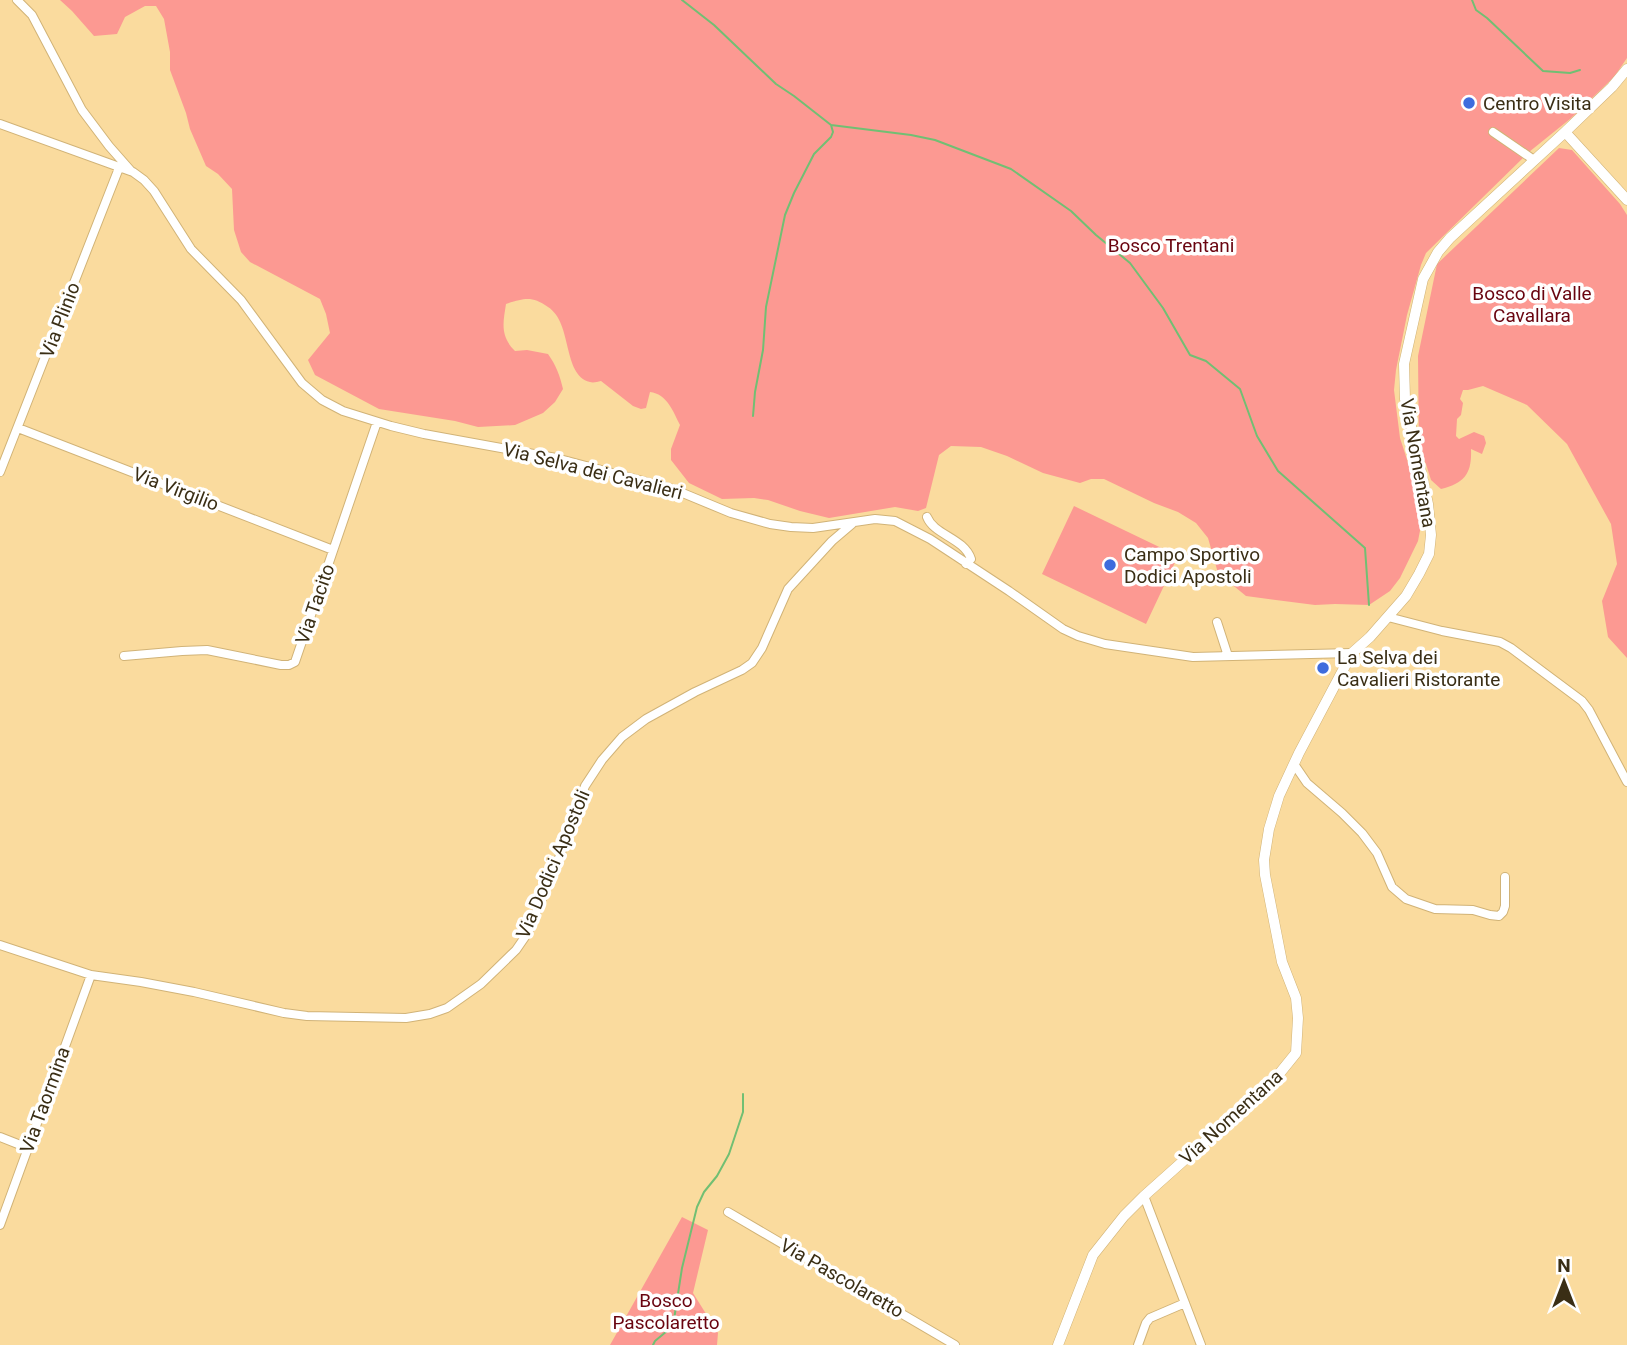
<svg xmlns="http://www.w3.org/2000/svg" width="1627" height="1345" font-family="Roboto,sans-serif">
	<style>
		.green { fill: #fc9992 }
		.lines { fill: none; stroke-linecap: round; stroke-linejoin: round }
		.stream { stroke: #71bf73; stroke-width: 2 }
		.minor-casing { stroke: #d1b377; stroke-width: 10 }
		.major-casing { stroke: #d1b377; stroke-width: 11 }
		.minor { stroke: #fff; stroke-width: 8 }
		.major { stroke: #fff; stroke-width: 10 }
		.poi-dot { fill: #3e6cdd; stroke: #fff; stroke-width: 2.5 }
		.labels { text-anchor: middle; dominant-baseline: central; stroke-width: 7; stroke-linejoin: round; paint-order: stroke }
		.poi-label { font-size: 19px; fill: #3a2e15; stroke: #fff; text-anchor: start }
		.park-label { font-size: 19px; fill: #69040f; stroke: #fff }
		.street-label { font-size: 19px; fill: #3a2e15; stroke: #fff }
	</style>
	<rect width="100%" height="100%" fill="#fadb9e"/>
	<path class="green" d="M 60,0 L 1627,0 L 1627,58 L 1614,77 L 1570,119 L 1529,152 L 1426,253 L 1421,265 L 1407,315 L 1396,370 L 1394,390 L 1400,438 L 1416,487 L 1423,515 L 1418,541 L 1400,578 L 1390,591 L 1369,605 L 1335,604 L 1315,605 L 1246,596 L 1218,573 L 1208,538 L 1196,523 L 1178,512 L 1154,503 L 1104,479 L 1091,479 L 1080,483 L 1043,473 L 1007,456 L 981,447 L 951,446 L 939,455 L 926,508 L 918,511 L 895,507 L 829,518 L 800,511 L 768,500 L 754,498 L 722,499 L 689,483 L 671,460 L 671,449 L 680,425 C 673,411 667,394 650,392 L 646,408 L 641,409 L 633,406 L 601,381 C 597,382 593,383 590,382 C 562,375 573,323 548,307 C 532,296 525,298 506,304 C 503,323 500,336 515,351 L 527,350 L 548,354 C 556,365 560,376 563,389 L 555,402 L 543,413 L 515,425 L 478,427 L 455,421 L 379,409 L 315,375 L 308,360 L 330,333 L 326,314 L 320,299 L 250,262 L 241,252 L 234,230 L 232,189 L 218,174 L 206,166 L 190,129 L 186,113 L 170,70 L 170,52 L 164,19 L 156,6 L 145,6 L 125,17 L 117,34 L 94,36 L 72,11 Z
		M 1559,148 L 1572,150 L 1620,204 L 1627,215 L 1627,658 L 1608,637 L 1602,601 L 1617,564 L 1611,524 L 1567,444 L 1527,405 L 1483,386 L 1468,390 L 1463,390 L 1460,399 L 1463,403 L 1461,415 L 1457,419 L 1456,436 L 1459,439 L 1474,432 L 1484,436 L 1486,443 L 1482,454 L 1471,449 C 1472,473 1465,483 1441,489 L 1431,480 L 1426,464 L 1419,450 L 1418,356 L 1437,264 Z
		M 1074,506 L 1178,556 L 1146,624 L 1042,574 Z
		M 682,1217 L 708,1230 L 693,1293 L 718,1333 L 717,1345 L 610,1345 Z"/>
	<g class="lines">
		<path class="stream" d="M 682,0 L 714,25 L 776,84 L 794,96 L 831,125 L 833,132 L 831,137 L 814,154 L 794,193 L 785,215 L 766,307 L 763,350 L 755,392 L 753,416
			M 1472,0 L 1476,10 L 1487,18 L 1543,71 L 1570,73 L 1580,70
			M 831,125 L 911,135 L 935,140 L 1011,169 L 1071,211 L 1096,235 L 1130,263 L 1163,308 L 1190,355 L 1206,361 L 1240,389 L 1257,436 L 1278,471 L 1365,548 L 1369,605
			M 653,1345 L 655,1341 L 673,1326 L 682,1268 L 697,1207 L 704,1192 L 717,1176 L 729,1154 L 743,1112 L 743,1094"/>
		<g class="minor-casing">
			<path id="minor" d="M 17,0 L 32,15 L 82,110 L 109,146 L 131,171
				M 0,124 L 133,172 L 144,180 L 154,191 L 191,249 L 241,300 L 302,383 L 322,400 L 343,411 L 391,426 L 424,434 L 556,458 L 673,489 L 731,513 L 770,524 L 791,527 L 813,528 L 875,519 L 895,521 L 930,539 L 1009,591 L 1063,629 L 1078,636 L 1105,644 L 1193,657 L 1352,653
				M 1493,132 L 1534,160
				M 18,428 L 333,550
				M 0,472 L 119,168
				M 927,517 C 934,535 964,538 971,559 L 966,564
				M 1388,617 L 1442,631 L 1500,642 L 1511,648 L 1582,701 L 1589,710 L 1627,782
				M 1217,622 L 1228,656
				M 124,656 L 182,651 L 207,650 L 281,665 L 289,665 L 295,662 L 377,422
				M 1294,764 L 1307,783 L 1342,813 L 1362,833 L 1377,853 L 1392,887 L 1406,899 L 1435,909 L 1473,910 L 1490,915 L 1499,916 L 1503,912 L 1505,906 L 1505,877
				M 0,945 L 91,975 L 141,982 L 194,992 L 284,1013 L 307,1016 L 406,1018 L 430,1014 L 447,1008 L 481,984 L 516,950 L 527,934 L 559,858 L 585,786 L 602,760 L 622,737 L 646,719 L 695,692 L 742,670 L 752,663 L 762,648 L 788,589 L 832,541 L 852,524
				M 0,1137 L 28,1148
				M 1144,1196 L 1201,1345
				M 728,1212 L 955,1345
				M 0,1225 L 91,975
				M 1138,1345 L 1146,1323 L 1150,1318 L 1185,1303"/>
		</g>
		<g class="major-casing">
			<path id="major" d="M 1565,132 L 1627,200
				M 1058,1345 L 1093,1255 L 1124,1216 L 1144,1196 L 1275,1079 L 1296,1053 L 1298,1018 L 1296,998 L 1282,962 L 1265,875 L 1264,860 L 1269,829 L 1279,796 L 1299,753 L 1352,653 L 1370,637 L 1406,596 L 1419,574 L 1429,554 L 1431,535 L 1428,504 L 1405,399 L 1404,364 L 1423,279 L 1438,252 L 1450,238 L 1565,132 L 1612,87 L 1627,69"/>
		</g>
		<use href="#minor" class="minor"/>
		<use href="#major" class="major"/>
	</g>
	<g class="poi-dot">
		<circle cx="1469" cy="103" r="7"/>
		<circle cx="1110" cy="565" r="7"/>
		<circle cx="1323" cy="668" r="7"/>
	</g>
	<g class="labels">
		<g class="poi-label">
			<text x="1483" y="103">Centro Visita</text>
			<text x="1124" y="554">Campo Sportivo<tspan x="1124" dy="22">Dodici Apostoli</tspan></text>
			<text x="1337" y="657">La Selva dei<tspan x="1337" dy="22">Cavalieri Ristorante</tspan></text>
		</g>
		<g class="park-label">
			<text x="1171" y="245">Bosco Trentani</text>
			<text x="1532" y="293">Bosco di Valle<tspan x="1532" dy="22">Cavallara</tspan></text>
			<text x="666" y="1300">Bosco<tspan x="666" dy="22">Pascolaretto</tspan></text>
		</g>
		<g class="street-label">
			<text transform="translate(60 320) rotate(-69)">Via Plinio</text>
			<text transform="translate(1418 463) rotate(80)">Via Nomentana</text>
			<text transform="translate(593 471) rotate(14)">Via Selva dei Cavalieri</text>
			<text transform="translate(176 489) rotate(21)">Via Virgilio</text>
			<text transform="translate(315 604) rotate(-71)">Via Tacito</text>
			<text transform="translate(553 864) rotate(-67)">Via Dodici Apostoli</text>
			<text transform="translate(45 1100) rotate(-70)">Via Taormina</text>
			<text transform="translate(1231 1117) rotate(-42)">Via Nomentana</text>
			<text transform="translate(842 1278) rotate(30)">Via Pascolaretto</text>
		</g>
	</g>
	<g transform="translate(1564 1282)" stroke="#ffffff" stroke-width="5" paint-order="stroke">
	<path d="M0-5L12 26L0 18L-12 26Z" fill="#3a2e15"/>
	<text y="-10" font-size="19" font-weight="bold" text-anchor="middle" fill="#3a2e15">N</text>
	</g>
</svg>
